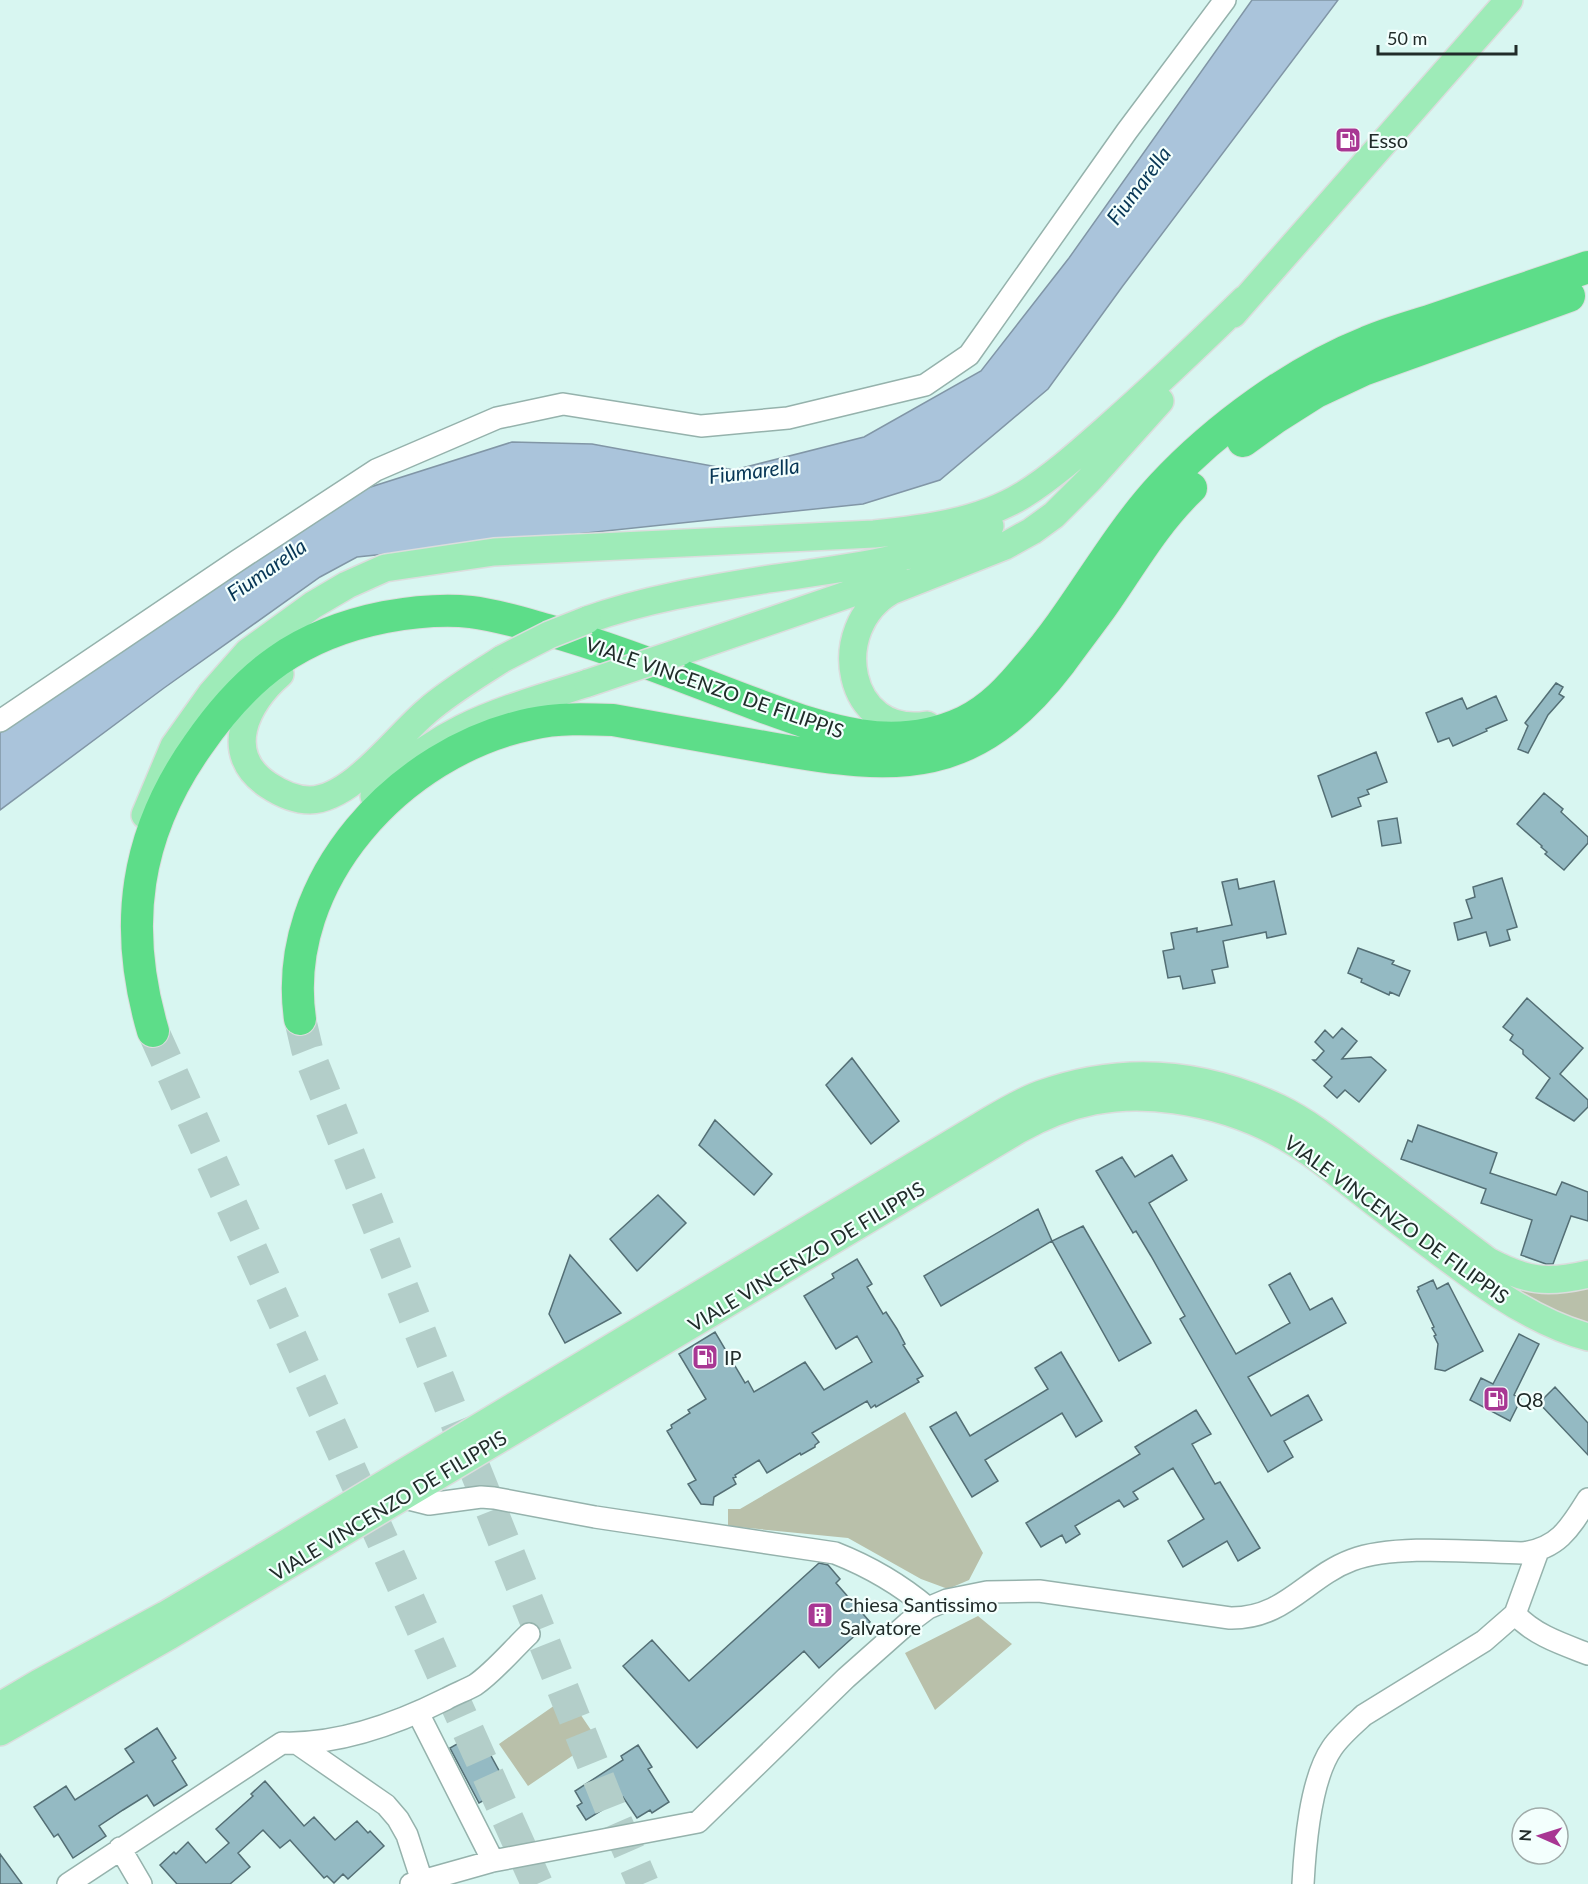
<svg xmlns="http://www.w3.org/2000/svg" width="1588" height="1884" font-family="Lato,sans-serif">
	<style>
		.green { fill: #b9c0aa }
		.water { fill: #aac4db; stroke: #8196a6; stroke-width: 1.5 }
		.building { fill: #94bac3; stroke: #546f75; stroke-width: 1.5 }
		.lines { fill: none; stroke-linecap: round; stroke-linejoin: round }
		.highway-tunnel { stroke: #b3cec9; stroke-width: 32; stroke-dasharray: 32 16; stroke-linecap: butt }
		.minor-casing { stroke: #95b2ac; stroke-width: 24 }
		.major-casing { stroke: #dbdddd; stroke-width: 30 }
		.highway-casing { stroke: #dbdddd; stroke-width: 34 }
		.minor { stroke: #fff; stroke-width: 21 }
		.major { stroke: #9eebb8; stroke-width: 27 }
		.highway { stroke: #5ddd89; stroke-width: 32 }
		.major-bridge-casing { stroke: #dbdddd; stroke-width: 30; stroke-linecap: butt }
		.major-bridge { stroke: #9eebb8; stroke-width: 27 }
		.labels { text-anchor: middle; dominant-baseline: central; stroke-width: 4.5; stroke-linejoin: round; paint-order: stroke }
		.poi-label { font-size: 20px; fill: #212c2a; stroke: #f3fffd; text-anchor: start }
		.street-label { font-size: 20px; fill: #212c2a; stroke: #f3fffd }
		.water-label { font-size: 21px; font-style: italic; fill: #073655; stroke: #f3fffd }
	</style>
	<rect width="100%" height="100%" fill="#d8f6f1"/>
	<path class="green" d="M 1506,1284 C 1534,1296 1559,1295 1588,1288 L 1588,1326 L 1549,1311 Z
		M 905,1412 L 983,1553 L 969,1580 L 948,1589 L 921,1579 L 848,1538 L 728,1526 L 728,1509 L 740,1509 Z
		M 978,1616 L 1012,1644 L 935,1710 L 905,1653 Z
		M 568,1696 L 597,1739 L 528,1786 L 499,1744 Z"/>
	<path class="water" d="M 1252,0 L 1338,0 L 1122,287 L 1048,389 L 940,480 L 863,504 L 357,557 L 320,577 L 164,688 L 0,810 L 0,733 L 240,566 L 358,491 L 512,442 L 592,444 L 734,470 L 864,437 L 981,371 L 1069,258 Z"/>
	<path class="building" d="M 1556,683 L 1563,687 L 1559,694 L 1564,697 L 1548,715 L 1528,753 L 1518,749 L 1528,726 L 1525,723 Z
		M 1496,696 L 1507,720 L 1486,729 L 1487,731 L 1453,746 L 1449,738 L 1438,742 L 1426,713 L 1462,698 L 1467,709 Z
		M 1376,752 L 1387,782 L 1367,790 L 1369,794 L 1358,798 L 1361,806 L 1332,817 L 1318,776 Z
		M 1544,793 L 1563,809 L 1561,812 L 1588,837 L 1588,843 L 1564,870 L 1545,854 L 1547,852 L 1541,847 L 1542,846 L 1517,824 Z
		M 1397,818 L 1401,843 L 1382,846 L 1378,821 Z
		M 1502,878 L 1517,927 L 1507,930 L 1510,940 L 1490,946 L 1486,932 L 1458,940 L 1454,923 L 1472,918 L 1466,900 L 1475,897 L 1473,887 Z
		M 1237,879 L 1239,889 L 1274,881 L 1286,934 L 1267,938 L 1266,932 L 1223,941 L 1228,967 L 1212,970 L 1215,983 L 1183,989 L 1180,976 L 1168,978 L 1163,951 L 1174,949 L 1171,933 L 1197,928 L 1197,932 L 1232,925 L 1222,882 Z
		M 1358,948 L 1394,961 L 1392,964 L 1410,971 L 1399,996 L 1390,992 L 1389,995 L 1361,982 L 1362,979 L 1348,973 Z
		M 1527,998 L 1583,1048 L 1560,1074 L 1588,1100 L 1588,1107 L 1574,1121 L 1536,1098 L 1550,1078 L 1523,1054 L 1523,1050 L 1510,1040 L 1513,1035 L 1503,1027 Z
		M 1342,1028 L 1357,1041 L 1342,1059 L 1371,1057 L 1386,1070 L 1359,1102 L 1345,1090 L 1337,1098 L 1324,1086 L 1332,1077 L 1313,1060 L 1316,1060 L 1324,1051 L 1315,1042 L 1325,1030 L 1333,1038 Z
		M 852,1058 L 899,1121 L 871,1144 L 826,1085 Z
		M 715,1120 L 772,1174 L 754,1195 L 699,1145 Z
		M 1418,1125 L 1497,1153 L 1490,1173 L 1556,1195 L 1562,1182 L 1588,1192 L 1588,1221 L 1571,1216 L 1553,1264 L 1546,1264 L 1521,1255 L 1532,1220 L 1481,1203 L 1486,1189 L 1401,1159 L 1408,1140 L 1412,1142 Z
		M 1172,1155 L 1187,1180 L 1149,1203 L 1236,1354 L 1290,1323 L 1269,1285 L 1290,1273 L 1310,1310 L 1332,1298 L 1346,1323 L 1248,1377 L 1271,1416 L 1308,1395 L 1322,1420 L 1284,1441 L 1293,1457 L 1268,1472 L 1180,1319 L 1185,1316 L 1151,1256 L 1136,1231 L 1133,1233 L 1096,1171 L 1122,1157 L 1135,1177 Z
		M 658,1195 L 686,1223 L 637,1271 L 610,1239 Z
		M 1038,1209 L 1052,1241 L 941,1306 L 924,1276 Z
		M 1083,1226 L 1151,1343 L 1119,1361 L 1052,1241 Z
		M 570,1255 L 621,1313 L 565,1343 L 549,1314 Z
		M 857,1259 L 872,1284 L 867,1287 L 883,1314 L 886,1312 L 897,1329 L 905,1344 L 903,1345 L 923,1376 L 917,1379 L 919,1382 L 876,1407 L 875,1405 L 871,1408 L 867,1401 L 812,1433 L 819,1442 L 815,1445 L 815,1447 L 801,1455 L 800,1453 L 767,1473 L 759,1460 L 735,1475 L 736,1477 L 733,1478 L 736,1484 L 714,1497 L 713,1505 L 701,1504 L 688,1484 L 696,1480 L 667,1431 L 672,1428 L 671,1425 L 690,1413 L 688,1410 L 706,1399 L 679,1354 L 715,1332 L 745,1383 L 748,1381 L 754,1392 L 805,1362 L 824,1390 L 872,1362 L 857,1336 L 836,1349 L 804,1296 L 834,1278 L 832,1274 Z
		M 1433,1280 L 1437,1289 L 1448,1283 L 1483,1351 L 1445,1371 L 1435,1369 L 1438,1344 L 1434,1336 L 1436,1335 L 1432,1328 L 1434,1327 L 1417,1291 L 1419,1289 L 1418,1287 Z
		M 1519,1334 L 1539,1344 L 1514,1395 L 1521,1399 L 1510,1421 L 1470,1400 L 1481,1378 L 1493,1384 Z
		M 1061,1352 L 1102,1421 L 1076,1437 L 1062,1413 L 985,1460 L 998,1481 L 972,1497 L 930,1427 L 956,1412 L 970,1436 L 1048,1389 L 1035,1368 Z
		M 1555,1387 L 1588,1423 L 1588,1455 L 1539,1403 Z
		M 1196,1410 L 1211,1434 L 1192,1444 L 1215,1484 L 1220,1482 L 1260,1548 L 1238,1561 L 1227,1541 L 1183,1567 L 1168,1541 L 1204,1519 L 1173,1468 L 1133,1492 L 1138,1499 L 1124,1507 L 1119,1500 L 1075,1526 L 1080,1534 L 1066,1543 L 1062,1535 L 1041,1547 L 1026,1523 L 1140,1454 L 1135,1447 Z
		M 819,1563 L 828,1565 L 840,1579 L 836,1583 L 870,1622 L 819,1668 L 804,1651 L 697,1748 L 623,1666 L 652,1640 L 689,1681 Z
		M 157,1728 L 176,1758 L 172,1761 L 187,1785 L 154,1806 L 147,1795 L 123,1810 L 99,1826 L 106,1836 L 73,1858 L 58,1834 L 54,1837 L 34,1807 L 66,1786 L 75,1800 L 134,1762 L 125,1749 Z
		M 478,1732 L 508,1787 L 479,1803 L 450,1748 Z
		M 638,1745 L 652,1767 L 648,1769 L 669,1802 L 652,1813 L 650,1810 L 637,1818 L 623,1797 L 586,1820 L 577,1806 L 582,1803 L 575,1791 L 623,1760 L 621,1756 Z
		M 265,1781 L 304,1826 L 314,1817 L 335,1840 L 357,1821 L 368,1833 L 370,1831 L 384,1846 L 348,1879 L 343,1874 L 334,1883 L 327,1876 L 324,1878 L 290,1840 L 280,1848 L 263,1830 L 238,1853 L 250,1867 L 230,1884 L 177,1884 L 160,1865 L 174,1852 L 176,1854 L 188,1842 L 206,1863 L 229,1843 L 216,1829 L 253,1796 L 251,1794 Z
		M 0,1854 L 22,1884 L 0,1884 Z"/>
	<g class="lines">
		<path class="highway-tunnel" d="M 300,1019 L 307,1049 L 612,1812 L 643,1884
			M 153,1031 L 537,1884"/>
		<g class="minor-casing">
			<path id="minor" d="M 0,721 L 237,561 L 376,470 L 497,418 L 563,404 L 701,426 L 788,418 L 925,385 L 969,355 L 1127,131 L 1225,0
				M 401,1497 L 429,1504 L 481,1497 L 494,1498 L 595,1517 L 835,1553 C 868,1566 902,1586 928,1608
				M 1515,1614 C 1534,1635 1562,1644 1588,1654
				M 418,1713 L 493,1861
				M 298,1744 L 386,1805 L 398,1819 L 407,1835 L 422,1881
				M 120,1848 L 141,1884
				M 68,1884 L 282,1743 C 338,1745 396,1724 446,1699 C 455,1694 466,1690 475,1685 C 493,1673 513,1649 529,1634
				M 411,1884 L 493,1861 L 698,1822 L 846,1678 L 908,1623 L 928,1608 L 947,1600 L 987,1592 L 1039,1591 L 1230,1618 C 1285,1619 1306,1577 1352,1560 C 1395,1544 1474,1552 1522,1553 C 1558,1549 1570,1528 1588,1499
				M 1303,1884 C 1305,1846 1310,1780 1332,1748 C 1340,1736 1353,1725 1364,1715 L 1484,1641 L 1515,1614 L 1538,1551"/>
		</g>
		<g class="major-casing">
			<path id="major" d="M 1233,314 L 1509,0
				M 587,620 C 645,599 708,589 769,579 C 846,568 919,561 990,526
				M 680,652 L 896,578
				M 280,674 C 246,703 221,754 268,785 C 280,793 295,800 310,800 C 352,799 396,737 427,711 C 450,691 476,676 502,659
				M 927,725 C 846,738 827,628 891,591 L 1005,546 L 1032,531 L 1054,515 L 1089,480 L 1160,401
				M 374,796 C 435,726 504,710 588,683
				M 145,815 L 174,746 L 211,694 L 248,652 L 313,605 L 347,585 L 385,568 L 494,552 L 874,534 C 924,529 979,522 1023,495 C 1052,477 1079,453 1105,430 C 1153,388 1199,344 1245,299
				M 0,1706 L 39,1683 L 165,1615 L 268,1554 L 980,1126 C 999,1115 1019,1102 1041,1094 C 1122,1065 1201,1071 1279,1108 C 1312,1124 1340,1148 1369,1170 C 1409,1201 1448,1231 1488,1261 C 1526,1281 1547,1284 1588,1274
				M 0,1732 L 169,1636 L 1018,1130 C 1068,1102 1117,1091 1175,1100 C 1211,1105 1246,1116 1278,1133 C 1305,1147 1329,1167 1352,1185 C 1388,1213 1424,1241 1461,1268 C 1498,1296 1542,1325 1588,1337"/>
		</g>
		<g class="highway-casing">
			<path id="highway" d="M 1243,441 L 1275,418 L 1316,392 L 1363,370 L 1569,296
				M 300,1019 C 280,880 401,751 531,724 C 558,718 586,719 613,720 C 665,729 717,739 770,748 C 899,771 974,776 1061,662 C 1074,644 1088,626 1101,608 C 1130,567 1154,523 1191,488
				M 153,1031 C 122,926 135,834 198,745 C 247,674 299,634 385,617 C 413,612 443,609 471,612 C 497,615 522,623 547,630 C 619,650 688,679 758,705 C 826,730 893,755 964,722 C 991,709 1010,688 1029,665 C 1078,609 1111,541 1162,486 C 1216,428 1294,371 1367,342 C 1388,333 1410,327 1432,320 C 1484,302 1536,285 1588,267"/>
		</g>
		<use href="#minor" class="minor"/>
		<use href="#major" class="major"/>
		<use href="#highway" class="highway"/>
		<g class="major-bridge-casing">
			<path id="major-bridge" d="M 502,659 L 549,635 L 587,620
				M 588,683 L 680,652"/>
		</g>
		<use href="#major-bridge" class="major-bridge"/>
	</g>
	<defs>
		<g id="fuel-square" transform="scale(1.35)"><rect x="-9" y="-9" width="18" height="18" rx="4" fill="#a83793" stroke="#f3fffd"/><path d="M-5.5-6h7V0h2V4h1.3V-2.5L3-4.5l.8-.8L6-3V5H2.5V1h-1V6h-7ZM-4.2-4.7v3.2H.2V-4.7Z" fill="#fff"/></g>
		<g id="building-square" transform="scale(1.35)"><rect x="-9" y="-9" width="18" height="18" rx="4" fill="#a83793" stroke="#f3fffd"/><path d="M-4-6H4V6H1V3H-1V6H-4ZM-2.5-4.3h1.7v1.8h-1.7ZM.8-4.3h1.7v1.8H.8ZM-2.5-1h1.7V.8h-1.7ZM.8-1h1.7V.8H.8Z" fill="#fff"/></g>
	</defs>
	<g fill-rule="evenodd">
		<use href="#fuel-square" x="1348" y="140"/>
		<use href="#fuel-square" x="705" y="1357"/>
		<use href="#fuel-square" x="1496" y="1399"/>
		<use href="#building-square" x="820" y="1615"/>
	</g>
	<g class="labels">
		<g class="poi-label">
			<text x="1368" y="140">Esso</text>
			<text x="724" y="1357">IP</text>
			<text x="1516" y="1399">Q8</text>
			<text x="840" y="1604">Chiesa Santissimo<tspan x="840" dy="23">Salvatore</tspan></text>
		</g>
		<g class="street-label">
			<text transform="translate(715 687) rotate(19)">VIALE VINCENZO DE FILIPPIS</text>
			<text transform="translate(1397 1219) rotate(36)">VIALE VINCENZO DE FILIPPIS</text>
			<text transform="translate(806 1256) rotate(-31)">VIALE VINCENZO DE FILIPPIS</text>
			<text transform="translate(388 1505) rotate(-31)">VIALE VINCENZO DE FILIPPIS</text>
		</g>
		<g class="water-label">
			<text transform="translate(1138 185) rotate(-53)">Fiumarella</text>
			<text transform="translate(754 470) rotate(-7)">Fiumarella</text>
			<text transform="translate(266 569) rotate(-35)">Fiumarella</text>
		</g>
	</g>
	<g transform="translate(1540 1836) rotate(273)"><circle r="28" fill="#f3fffd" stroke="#9faba9" stroke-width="1.5"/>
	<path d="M0-4.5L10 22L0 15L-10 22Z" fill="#a83793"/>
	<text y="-9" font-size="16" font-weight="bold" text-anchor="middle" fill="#212c2a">N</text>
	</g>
	<path d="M1378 45v9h138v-9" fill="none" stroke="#212c2a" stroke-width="3"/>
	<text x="1387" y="45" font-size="18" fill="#212c2a" stroke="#f3fffd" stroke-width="4.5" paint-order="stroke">50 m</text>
</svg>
